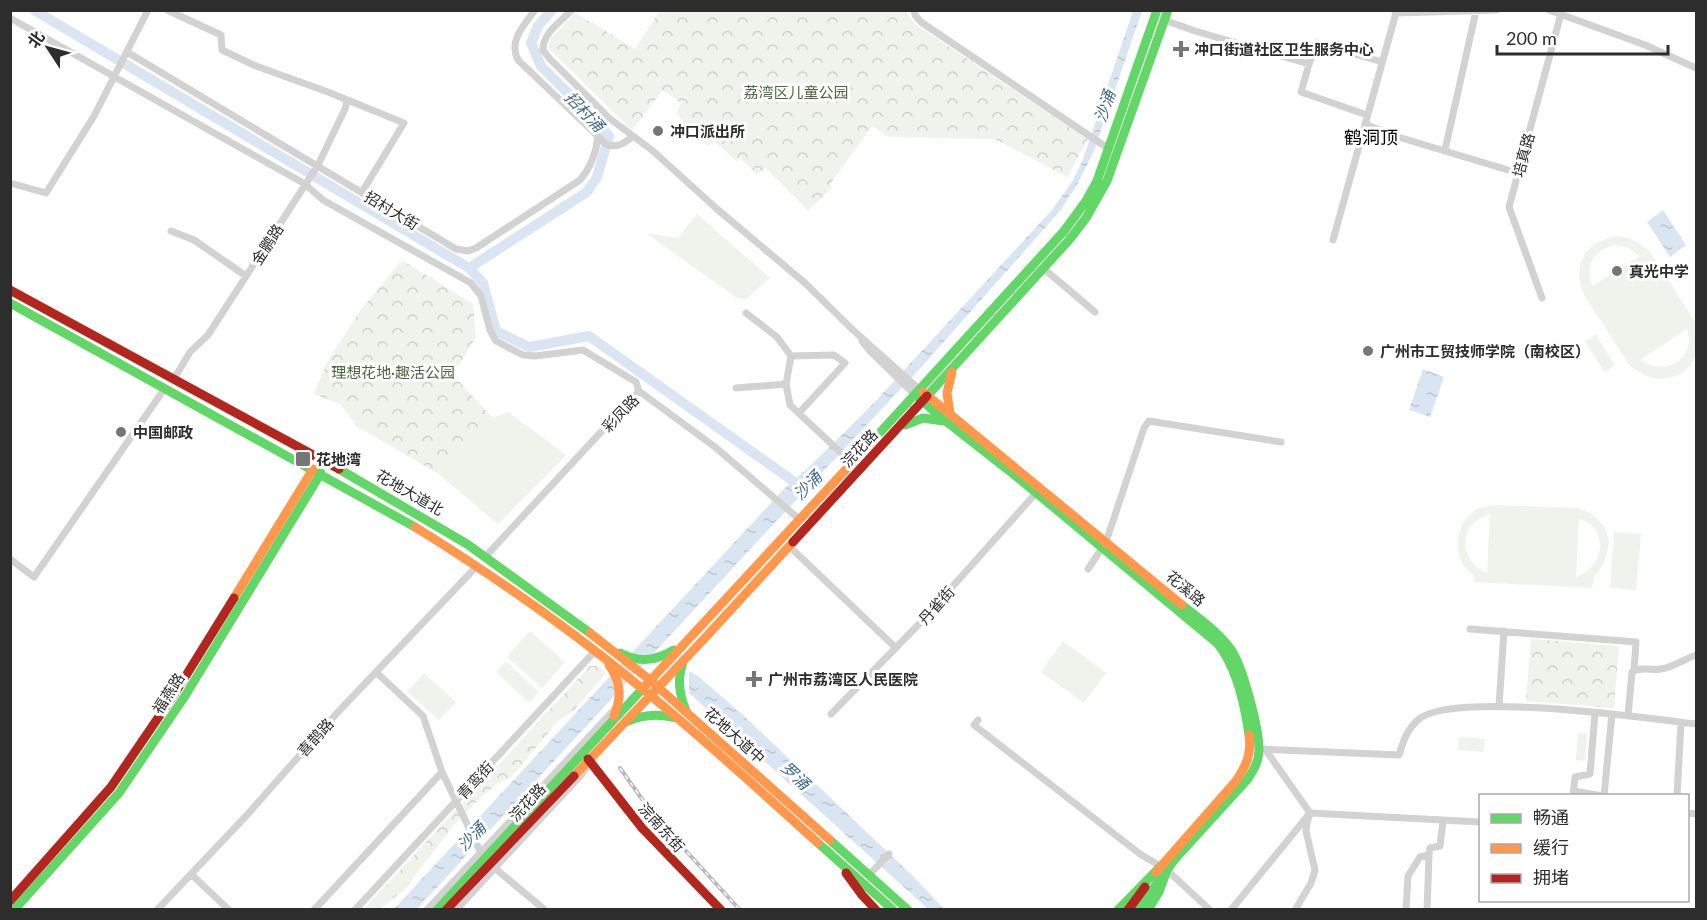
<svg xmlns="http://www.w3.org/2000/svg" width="1707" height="920" font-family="Lato,'Noto Sans SC',sans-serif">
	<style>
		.grass { fill: #eff3ec; fill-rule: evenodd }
		.park { fill: url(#park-crowns) }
		.water { fill: url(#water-ripples) }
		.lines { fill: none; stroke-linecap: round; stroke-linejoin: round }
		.river { stroke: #d9e5f0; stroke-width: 10 }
		.street { stroke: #d2d2d2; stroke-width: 7 }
		.fast { stroke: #63d668; stroke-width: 9 }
		.slow { stroke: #ff974d; stroke-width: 9 }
		.jam { stroke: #b3261e; stroke-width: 9 }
		.rail-casing { stroke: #b9b9b9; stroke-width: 4 }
		.rail { stroke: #fff; stroke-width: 1.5; stroke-dasharray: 4.5; stroke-linecap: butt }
		.poi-dot { fill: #767676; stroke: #fff; stroke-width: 2 }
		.labels { text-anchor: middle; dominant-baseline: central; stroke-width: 6; stroke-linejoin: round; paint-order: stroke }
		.poi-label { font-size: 15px; font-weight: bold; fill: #2d2d2d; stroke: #fff; text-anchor: start }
		.park-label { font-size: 15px; fill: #4e663e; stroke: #fff }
		.street-label { font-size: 15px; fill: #2d2d2d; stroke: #fff }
		.water-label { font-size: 16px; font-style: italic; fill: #40688a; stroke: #fff }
		.quarter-label { font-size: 18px; fill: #000; stroke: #fff }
	</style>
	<defs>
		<pattern id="park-crowns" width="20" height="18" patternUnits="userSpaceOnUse" patternTransform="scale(1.5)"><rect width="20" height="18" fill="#eff3ec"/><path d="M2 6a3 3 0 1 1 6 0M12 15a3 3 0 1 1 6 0" fill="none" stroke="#cdd1cb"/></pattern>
		<pattern id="water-ripples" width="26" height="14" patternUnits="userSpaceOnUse" patternTransform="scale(1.5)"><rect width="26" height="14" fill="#d9e5f0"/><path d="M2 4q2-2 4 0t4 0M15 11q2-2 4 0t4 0" fill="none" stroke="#bbc5ce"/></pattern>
	</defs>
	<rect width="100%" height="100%" fill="#fff"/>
	<path class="grass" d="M 697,214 L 770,278 L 746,299 L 737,298 L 646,233 L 678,238 Z
		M 1614,236 C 1630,237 1638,241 1650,252 L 1696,323 L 1696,355 L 1691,365 L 1681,374 L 1673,377 L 1659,379 L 1646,376 L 1630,366 L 1583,293 L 1579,278 L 1580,265 L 1586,252 L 1595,243 ZM 1617,245 L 1627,247 L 1640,256 L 1592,286 C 1585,264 1594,249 1617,245 ZM 1687,329 C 1697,360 1664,377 1640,360 Z
		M 1596,335 L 1615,365 L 1604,372 L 1585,341 Z
		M 508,412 L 566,455 L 498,524 L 437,473 L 493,418 Z
		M 1494,505 L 1578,508 L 1593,515 L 1605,527 L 1609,542 L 1605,562 L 1594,577 L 1592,588 L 1474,582 L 1474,575 C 1470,572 1466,569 1463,565 C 1452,548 1458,520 1476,510 C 1481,507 1488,506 1494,505 ZM 1490,514 L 1487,573 L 1486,573 C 1457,560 1459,522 1490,514 ZM 1579,519 C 1610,528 1605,568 1576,577 Z
		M 1614,532 L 1641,534 L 1636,590 L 1610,588 Z
		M 530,631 L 565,662 L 542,688 L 507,657 Z
		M 1063,641 L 1106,673 L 1084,703 L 1041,672 Z
		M 506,661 L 539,692 L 529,703 L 496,672 Z
		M 424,673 L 456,702 L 439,720 L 407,692 Z
		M 1578,733 L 1587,733 L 1585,761 L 1576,760 Z
		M 1459,737 L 1485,739 L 1484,752 L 1458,750 Z"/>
	<path class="park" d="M 690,10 L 693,12 L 906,11 L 915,24 L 1088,139 L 1067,177 L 995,139 L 888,137 L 872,126 L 831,183 L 831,189 L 808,210 L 766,168 L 757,174 L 741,159 L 736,161 L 715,141 L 708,146 L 676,113 L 681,103 L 663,90 L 632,130 L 548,48 L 550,39 L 576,13 L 635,49 L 660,11 Z
		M 402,260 L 473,304 L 476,337 L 453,375 L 493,418 L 437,473 L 358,427 L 340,404 L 314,394 L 326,364 L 360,311 Z
		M 1531,639 L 1619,646 L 1614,708 L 1526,701 Z
		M 590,666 L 598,666 L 606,673 L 573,711 L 559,720 L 512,776 L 497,784 L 476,802 L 453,826 L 404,890 L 380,909 L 363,910 Z"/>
	<path class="water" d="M 1133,11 L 1142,11 L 1094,151 L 1077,185 L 1060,211 L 926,362 L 755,544 L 417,909 L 393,910 L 785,488 L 808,468 L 871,406 L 1051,211 L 1072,182 L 1082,162 Z
		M 1663,210 L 1686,245 L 1670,257 L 1647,222 Z
		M 1423,369 L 1444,377 L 1430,417 L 1409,410 Z
		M 689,671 L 698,676 L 743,715 L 912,875 L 944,909 L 928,909 L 689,693 Z"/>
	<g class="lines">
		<path class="river" d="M 34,10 L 469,268 L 483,283 L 496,331 L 529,347 L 589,336 L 803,488
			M 469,268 L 587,192 L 597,177 L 609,136 L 600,125 L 541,66 L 531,43 L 538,26 L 552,10"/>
		<path class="street" d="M 167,10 L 221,35 L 222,50 L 256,66 L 328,92 L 404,123 L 362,192
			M 535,10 C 524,25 508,41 518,60 L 606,144 C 616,149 625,143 633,136
			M 572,10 C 561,21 542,34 543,50 L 549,58 L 609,118 L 653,151 L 717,209 L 805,283 L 853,330 L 919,389
			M 914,10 L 915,15 L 921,22 L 1109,149
			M 1394,10 L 1396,13 L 1497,10
			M 1549,10 L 1645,45 L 1696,68
			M 10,18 L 305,184 L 323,200 L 471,283 L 481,296 L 490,330 L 496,341 L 523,355 L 535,356 L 583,350 L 636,382 L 639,391
			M 1164,20 L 1195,31 L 1309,64 L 1317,43 L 1382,62
			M 127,52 L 456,249 L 468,251 L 476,248 L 580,180 C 591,167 596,154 598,137
			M 1309,64 L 1301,92 L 1367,115
			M 1365,124 L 1395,136 L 1518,173
			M 1445,150 L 1476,11
			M 10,183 L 46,193 L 94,116 L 148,10
			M 171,231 L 194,240 L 246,276
			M 1333,240 L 1396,13
			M 1043,268 L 1095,312
			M 1542,298 L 1509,207 L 1562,10
			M 746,313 L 777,337 L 791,356
			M 862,341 L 870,351 L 914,394
			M 174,379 L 190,352 L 208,335 L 318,165 L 345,109 L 347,101
			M 736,388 L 786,384
			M 799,413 L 845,363 L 834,355 L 791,356 L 786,384 L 790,405 L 852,463
			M 789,546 L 896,648
			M 485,557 L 639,391 L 715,447 L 799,519
			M 10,559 L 34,577 L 165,388
			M 1088,569 L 1106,542 L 1144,428 L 1149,421 L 1281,442
			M 1470,629 L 1636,642 L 1634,671
			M 1499,706 L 1504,631
			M 831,714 L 920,623 L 1036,493
			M 1628,716 L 1632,672 C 1641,666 1651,671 1661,669 C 1674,667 1684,659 1696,655
			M 978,720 L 974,725 L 1140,854 L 1167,870 L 1210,910
			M 1259,749 L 1399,755 C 1403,742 1407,729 1419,719 C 1454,691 1646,718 1696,724
			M 442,772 L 482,855
			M 1574,791 L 1602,796
			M 1573,796 L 1575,777 L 1590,774 L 1595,713
			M 1604,796 L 1612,714
			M 1677,796 L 1681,723
			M 1688,813 L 1696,814
			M 491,865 L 545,910
			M 191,874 L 229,910
			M 869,875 L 889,854
			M 157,910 L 247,815 L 337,713 L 476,567
			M 314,910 L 442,772 L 423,716 L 376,672
			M 355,910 L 595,651
			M 427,910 L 615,709
			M 456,910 L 582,774 L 588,765
			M 1231,910 L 1310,813 L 1265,749
			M 1295,910 L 1311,883 L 1315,870 L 1306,831 L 1307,823 L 1310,813 L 1480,822
			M 1406,910 L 1408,876 L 1420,857 L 1429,855
			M 1427,910 L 1429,855 L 1430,848 L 1440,846 L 1443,821"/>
		<path class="fast" d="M 10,303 L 415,527
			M 927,396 L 1070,239 L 1086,218 L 1107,181 L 1168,10
			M 919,398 L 938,415 L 1022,481 L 1217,643 C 1236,666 1245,706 1249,735
			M 905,425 L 923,418 L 943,421
			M 876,437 L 1064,231 L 1086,201 L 1097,181 L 1157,10
			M 339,469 L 467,544 L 590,633
			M 620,653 C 640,663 655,661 674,650
			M 683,662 C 677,680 679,693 686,711
			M 626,722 C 643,714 658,713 676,718
			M 830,840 L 908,910
			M 818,843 L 893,910
			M 14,910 L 119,793 L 185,696 L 321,473
			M 437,910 L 647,684
			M 1118,910 L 1161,866
			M 1137,910 L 1175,859 L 1247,780 C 1253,771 1259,762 1259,750 C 1259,728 1243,666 1230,648 C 1217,631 1199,618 1182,605
			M 1148,910 L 1159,892 L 1167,870"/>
		<path class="slow" d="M 923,392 L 1182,605
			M 950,414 L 947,393 L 952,372
			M 415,527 C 491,574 570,629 639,686 C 701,736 759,790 818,843
			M 234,598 L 313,469
			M 590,633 L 650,680 L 830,840
			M 609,665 C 621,682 622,697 614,716
			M 647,684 L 876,437
			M 574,776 L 704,639 L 793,542
			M 1156,872 L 1236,781 C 1246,766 1252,754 1249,735"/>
		<path class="jam" d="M 10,290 L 339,469
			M 793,542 L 927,396
			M 588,759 L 642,828 L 721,910
			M 846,873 L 862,895 L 876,910
			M 10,901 L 111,787 L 177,690 L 234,598
			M 446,910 L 574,776
			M 1128,910 L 1145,887"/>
		<g class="rail-casing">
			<path id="rail" d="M 620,768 L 654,816 L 740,910"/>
		</g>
		<use href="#rail" class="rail"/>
	</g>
	<g class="poi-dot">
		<path d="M1178 40h6v6h6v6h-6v6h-6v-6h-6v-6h6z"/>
		<circle cx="658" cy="131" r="6"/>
		<circle cx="1617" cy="271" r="6"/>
		<circle cx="1368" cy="351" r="6"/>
		<circle cx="121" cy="432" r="6"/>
		<rect x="295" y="451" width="16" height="16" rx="3"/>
		<path d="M751 670h6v6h6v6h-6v6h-6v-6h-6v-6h6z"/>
	</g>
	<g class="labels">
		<g class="poi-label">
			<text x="1194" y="49">冲口街道社区卫生服务中心</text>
			<text x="670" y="131">冲口派出所</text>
			<text x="1629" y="271">真光中学</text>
			<text x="1380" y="351">广州市工贸技师学院（南校区）</text>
			<text x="133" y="432">中国邮政</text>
			<text x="316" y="459">花地湾</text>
			<text x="768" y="679">广州市荔湾区人民医院</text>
		</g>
		<g class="park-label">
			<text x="796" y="92">荔湾区儿童公园</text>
			<text x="393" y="372">理想花地·趣活公园</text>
		</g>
		<g class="street-label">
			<text transform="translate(1523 155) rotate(-75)">培真路</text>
			<text transform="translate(392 210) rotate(31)">招村大街</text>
			<text transform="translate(267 244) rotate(-57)">金鹏路</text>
			<text transform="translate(620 413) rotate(-46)">彩凤路</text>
			<text transform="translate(859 448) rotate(-47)">浣花路</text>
			<text transform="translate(410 492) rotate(30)">花地大道北</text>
			<text transform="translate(1186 588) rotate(40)">花溪路</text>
			<text transform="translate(936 605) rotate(-48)">丹雀街</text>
			<text transform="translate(168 693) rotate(-57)">福燕路</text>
			<text transform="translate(735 735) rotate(42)">花地大道中</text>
			<text transform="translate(315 737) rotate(-48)">喜鹊路</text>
			<text transform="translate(475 780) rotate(-47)">青鸾街</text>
			<text transform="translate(527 802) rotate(-47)">浣花路</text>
			<text transform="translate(662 827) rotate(48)">浣南东街</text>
		</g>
		<g class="water-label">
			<text transform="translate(1104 106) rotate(-71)">沙涌</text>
			<text transform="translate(585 111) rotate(46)">招村涌</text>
			<text transform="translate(807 485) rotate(-46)">沙涌</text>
			<text transform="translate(796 775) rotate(43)">罗涌</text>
			<text transform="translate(471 836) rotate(-46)">沙涌</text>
		</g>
		<g class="quarter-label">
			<text x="1371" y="137">鹤洞顶</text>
		</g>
	</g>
	<rect width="1707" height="920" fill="none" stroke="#2d2d2d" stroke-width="24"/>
	<rect x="1479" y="794" width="210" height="108" fill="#ffffff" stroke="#ababab" stroke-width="1.5"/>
	<rect x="1491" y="814" width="30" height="9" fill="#63d668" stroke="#ababab" stroke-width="1.5"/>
	<text x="1533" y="824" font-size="18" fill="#2d2d2d">畅通</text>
	<rect x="1491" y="844" width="30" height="9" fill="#ff974d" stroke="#ababab" stroke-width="1.5"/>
	<text x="1533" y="854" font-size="18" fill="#2d2d2d">缓行</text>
	<rect x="1491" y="874" width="30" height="9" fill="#b3261e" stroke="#ababab" stroke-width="1.5"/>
	<text x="1533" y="884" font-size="18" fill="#2d2d2d">拥堵</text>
	<g transform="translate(48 48) rotate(306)" stroke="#ffffff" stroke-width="4.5" paint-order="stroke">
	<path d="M0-4.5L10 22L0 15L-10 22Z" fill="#2d2d2d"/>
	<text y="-9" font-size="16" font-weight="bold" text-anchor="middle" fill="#2d2d2d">北</text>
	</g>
	<path d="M1497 45v9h171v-9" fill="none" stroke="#2d2d2d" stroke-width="3"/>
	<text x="1506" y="45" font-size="18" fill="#2d2d2d" stroke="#ffffff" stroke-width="4.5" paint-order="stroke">200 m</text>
</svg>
